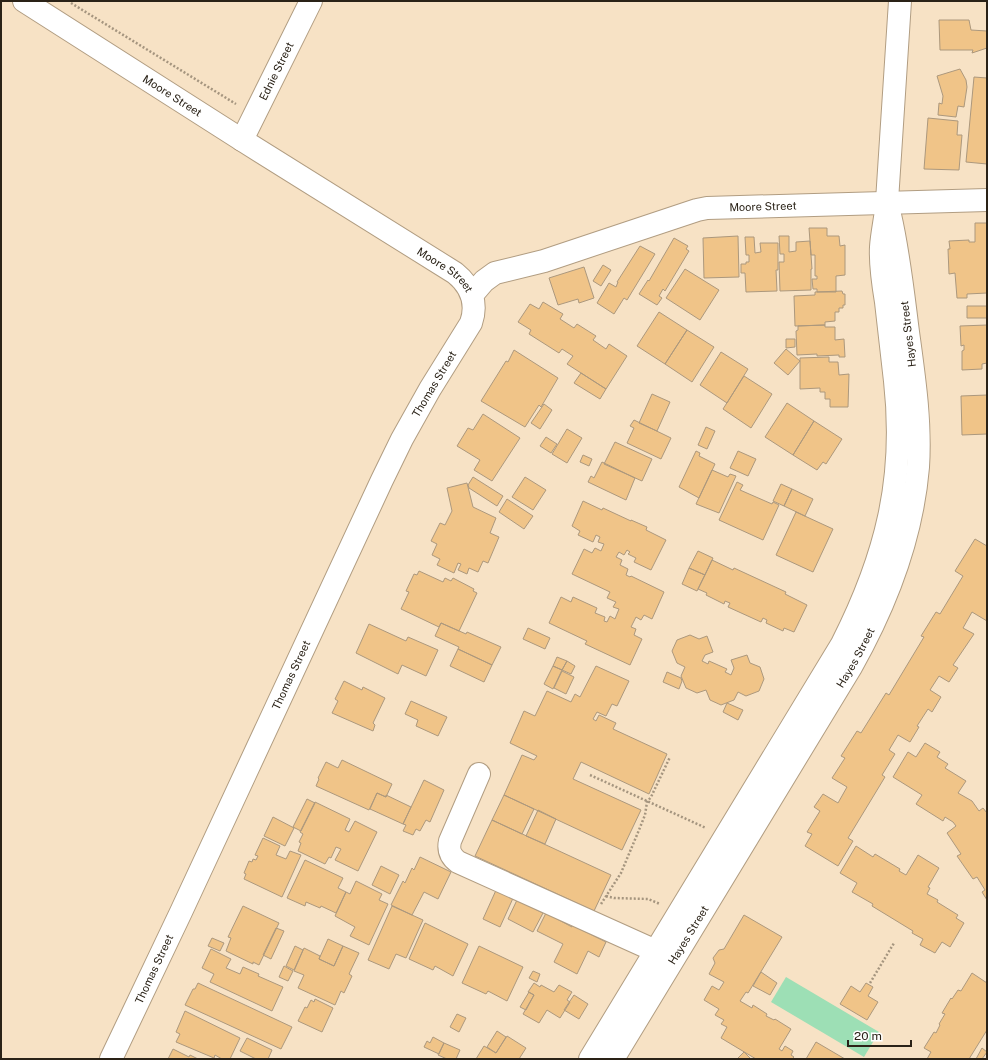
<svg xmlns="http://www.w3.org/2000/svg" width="988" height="1060" font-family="'Public Sans',sans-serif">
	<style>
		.green { fill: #9ddfb5 }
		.building { fill: #f0c488; stroke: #ac987d }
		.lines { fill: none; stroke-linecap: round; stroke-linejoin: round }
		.minor-casing { stroke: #b19d82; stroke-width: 24 }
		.path { stroke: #a5957f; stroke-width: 2.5; stroke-dasharray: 2 2; stroke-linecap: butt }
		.minor { stroke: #fff; stroke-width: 22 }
		.labels { text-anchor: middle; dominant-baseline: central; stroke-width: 3; stroke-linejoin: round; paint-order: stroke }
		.street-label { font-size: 11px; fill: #2a2217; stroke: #fff }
	</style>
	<rect width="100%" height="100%" fill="#f7e2c5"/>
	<path class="green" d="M 786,977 L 879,1032 L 864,1057 L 771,1002 Z"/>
	<path class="building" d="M 939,20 L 969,20 L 971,30 L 987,31 L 987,48 L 972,53 L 973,50 L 940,50 Z
		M 960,69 L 966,80 L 967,87 L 964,107 L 958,106 L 956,117 L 938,115 L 939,103 L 942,104 L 943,96 L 937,76 Z
		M 974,77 L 987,78 L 987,164 L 966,162 Z
		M 928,118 L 958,121 L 957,135 L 962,135 L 959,170 L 924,169 Z
		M 975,223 L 987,223 L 987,293 L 967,294 L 967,298 L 957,298 L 955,273 L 949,274 L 948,249 L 950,249 L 949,241 L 969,240 L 969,242 L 975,242 Z
		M 809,228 L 827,228 L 827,236 L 839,236 L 840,246 L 845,245 L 845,275 L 836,276 L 836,292 L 817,292 L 817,289 L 813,289 L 812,279 L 817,279 L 817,276 L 815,276 L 815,255 L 811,255 Z
		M 738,236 L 739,277 L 704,278 L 703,238 Z
		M 779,236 L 789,236 L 789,252 L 796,251 L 796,242 L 810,241 L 812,269 L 811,269 L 811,290 L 780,291 L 779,262 L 784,262 L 784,254 L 780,254 Z
		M 745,237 L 754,237 L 755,253 L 761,252 L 760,243 L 778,243 L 778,270 L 776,270 L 777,291 L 746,292 L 745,273 L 741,273 L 741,264 L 746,264 L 746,262 L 749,262 L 749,255 L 746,255 Z
		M 674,238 L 688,246 L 686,249 L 689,251 L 665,291 L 663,289 L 659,296 L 662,298 L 657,305 L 639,294 L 648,280 L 649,281 Z
		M 640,246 L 655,254 L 627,300 L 624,298 L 614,314 L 597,303 L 609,283 L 616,287 L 618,282 L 617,282 Z
		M 603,265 L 611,270 L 601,286 L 593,281 Z
		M 584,267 L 594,298 L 579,303 L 578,299 L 558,305 L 549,278 Z
		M 685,269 L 719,290 L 700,320 L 666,298 Z
		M 842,291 L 843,294 L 845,294 L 845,305 L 843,305 L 843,308 L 839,308 L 839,312 L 835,312 L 835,321 L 825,322 L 825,325 L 795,326 L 794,296 L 815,295 L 815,292 Z
		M 543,302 L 563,314 L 560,319 L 574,328 L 577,324 L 596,336 L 593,340 L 606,349 L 609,344 L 627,356 L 606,389 L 567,364 L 573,356 L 562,349 L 559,353 L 529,334 L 531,330 L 518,322 L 530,304 L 539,309 Z
		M 967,306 L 987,306 L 987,318 L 967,318 Z
		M 659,312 L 687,330 L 665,364 L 637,346 Z
		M 825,325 L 825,327 L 835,327 L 835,340 L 844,339 L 845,357 L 839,357 L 839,355 L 817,356 L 817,354 L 797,355 L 796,331 L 798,330 L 798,326 Z
		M 987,325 L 987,363 L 982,364 L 982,369 L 962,370 L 962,351 L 964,350 L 964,345 L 961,346 L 960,326 Z
		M 687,330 L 714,347 L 692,382 L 665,364 Z
		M 786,339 L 795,339 L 795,347 L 786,348 Z
		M 786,349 L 800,361 L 788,375 L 774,363 Z
		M 514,350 L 558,378 L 541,407 L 539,405 L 525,427 L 481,401 L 506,361 L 508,362 Z
		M 721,352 L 748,369 L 727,403 L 700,385 Z
		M 829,357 L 829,362 L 838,362 L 839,375 L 849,374 L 848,407 L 830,407 L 830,399 L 825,399 L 825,392 L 820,392 L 820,388 L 800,389 L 800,358 Z
		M 581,373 L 606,389 L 600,399 L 574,383 Z
		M 744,376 L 772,394 L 751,428 L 723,409 Z
		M 652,394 L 670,402 L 657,431 L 639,423 Z
		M 987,395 L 987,434 L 962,435 L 961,396 Z
		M 787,403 L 814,421 L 793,455 L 765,437 Z
		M 544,404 L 552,410 L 540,429 L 531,423 Z
		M 483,414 L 520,438 L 492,481 L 474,470 L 480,460 L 457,446 L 468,428 L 473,430 Z
		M 634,420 L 671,438 L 661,459 L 627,443 L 634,428 L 630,426 Z
		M 814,421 L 842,439 L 826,464 L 823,462 L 817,470 L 793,455 Z
		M 706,427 L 715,431 L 707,449 L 698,445 Z
		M 567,429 L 582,438 L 567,463 L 552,454 Z
		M 546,437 L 557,444 L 551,453 L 540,446 Z
		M 615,442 L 652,459 L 642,481 L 604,464 Z
		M 696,451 L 700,453 L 699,456 L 715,464 L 699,498 L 679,487 Z
		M 738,451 L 756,459 L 748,476 L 730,468 Z
		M 583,455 L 592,459 L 589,466 L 580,462 Z
		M 602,462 L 635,478 L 626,500 L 588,482 L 591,476 L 594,478 Z
		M 712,470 L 728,477 L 730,474 L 736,476 L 719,513 L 696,504 Z
		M 473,477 L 503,496 L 497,506 L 469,488 L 468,485 Z
		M 525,477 L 546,490 L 533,510 L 512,497 Z
		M 737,482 L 743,485 L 740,490 L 772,504 L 773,502 L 779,505 L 763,540 L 719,520 Z
		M 467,483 L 473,507 L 496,518 L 490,533 L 499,537 L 488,563 L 483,561 L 478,572 L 469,568 L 467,574 L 458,570 L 461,564 L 458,563 L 454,573 L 437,565 L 440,559 L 432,555 L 437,544 L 431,541 L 440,523 L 445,525 L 452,511 L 447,488 Z
		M 781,484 L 792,489 L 784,506 L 773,501 Z
		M 792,489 L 813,499 L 805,516 L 784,506 Z
		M 507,499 L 533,516 L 524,529 L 499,512 Z
		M 583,501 L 602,510 L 603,508 L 631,521 L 631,520 L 647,527 L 646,530 L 666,540 L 651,570 L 634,562 L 636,558 L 628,554 L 630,552 L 627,550 L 624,555 L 619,552 L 616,557 L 622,560 L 620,565 L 628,569 L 626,575 L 630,577 L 631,576 L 664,592 L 652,619 L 644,615 L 641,620 L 636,617 L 631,627 L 636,629 L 634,635 L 642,639 L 630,665 L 585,644 L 587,641 L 549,623 L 561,597 L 571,602 L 573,597 L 597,608 L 595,613 L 605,617 L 604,621 L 607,622 L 610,616 L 615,619 L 619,609 L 613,607 L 616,602 L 607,598 L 610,592 L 572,574 L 584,549 L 592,553 L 595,548 L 601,551 L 604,544 L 598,542 L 600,537 L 596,535 L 593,542 L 578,535 L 580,531 L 572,526 Z
		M 796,512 L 833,529 L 813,572 L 776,555 Z
		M 975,539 L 987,546 L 987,621 L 972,612 L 963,628 L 974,634 L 953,665 L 958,668 L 949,682 L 939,676 L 930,690 L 941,697 L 932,712 L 928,709 L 917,726 L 919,727 L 910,742 L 898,735 L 889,750 L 895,754 L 882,775 L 885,777 L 848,838 L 853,841 L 838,866 L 805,846 L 812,834 L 807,832 L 820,811 L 814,807 L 823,794 L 838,803 L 847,787 L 832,778 L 845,758 L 841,756 L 857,731 L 861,733 L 886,693 L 889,695 L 924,637 L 921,636 L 936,612 L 940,614 L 963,576 L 955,571 Z
		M 698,551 L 713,558 L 705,575 L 689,568 Z
		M 712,560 L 733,570 L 734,568 L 786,592 L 785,594 L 807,605 L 794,632 L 784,628 L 783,631 L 766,623 L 767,620 L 763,618 L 761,622 L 728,607 L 730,603 L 725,601 L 724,604 L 706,595 L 707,593 L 698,589 Z
		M 689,568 L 705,575 L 697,591 L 682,584 Z
		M 419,571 L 443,582 L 445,578 L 451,581 L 453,578 L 474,589 L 473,591 L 477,593 L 459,631 L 441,623 L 439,627 L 401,609 L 409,592 L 406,591 L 414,574 L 417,575 Z
		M 441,623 L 466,634 L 467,632 L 501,647 L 492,665 L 458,649 L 459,647 L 435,636 Z
		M 369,624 L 406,641 L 408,637 L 438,650 L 426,676 L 402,665 L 398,674 L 356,653 Z
		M 528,628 L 550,638 L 545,649 L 523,639 Z
		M 690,635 L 699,639 L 707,636 L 713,652 L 705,655 L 702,661 L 708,664 L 709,661 L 727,669 L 725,672 L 731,675 L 734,668 L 731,660 L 747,655 L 750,663 L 760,667 L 764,679 L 759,691 L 746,696 L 738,692 L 734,700 L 721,705 L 710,700 L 706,690 L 697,693 L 686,688 L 681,676 L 685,667 L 677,663 L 672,651 L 677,640 Z
		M 458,649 L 492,665 L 484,682 L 450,666 Z
		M 557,657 L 567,661 L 562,670 L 553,666 Z
		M 567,661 L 575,666 L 571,674 L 562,670 Z
		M 553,666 L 562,670 L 553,689 L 544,684 Z
		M 596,666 L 629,681 L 617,706 L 612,704 L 606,716 L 597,712 L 593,719 L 596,721 L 599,715 L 616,723 L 613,729 L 667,754 L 649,794 L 581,762 L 573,779 L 641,810 L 622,850 L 504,795 L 522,755 L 534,760 L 537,756 L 510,743 L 524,711 L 535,716 L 547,691 L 571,702 L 575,694 L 580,697 Z
		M 562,671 L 574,677 L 566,694 L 554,688 Z
		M 667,672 L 681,678 L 682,681 L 679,689 L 663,682 Z
		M 344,681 L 362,690 L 363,687 L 385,698 L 373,723 L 375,725 L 373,731 L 332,713 L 338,701 L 335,699 Z
		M 411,701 L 447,717 L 438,736 L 416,726 L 418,720 L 405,714 Z
		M 727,703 L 743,710 L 738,720 L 723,712 Z
		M 925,743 L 940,752 L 937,757 L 948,764 L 945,768 L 966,781 L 958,793 L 972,801 L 979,811 L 983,808 L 987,813 L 987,900 L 982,892 L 985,890 L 977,877 L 973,879 L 957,856 L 961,854 L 947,833 L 956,826 L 953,822 L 945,817 L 943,821 L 916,804 L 922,795 L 893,777 L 908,752 L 916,757 Z
		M 342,760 L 392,784 L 386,797 L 377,793 L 369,810 L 316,786 L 319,779 L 318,778 L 326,762 L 338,768 Z
		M 424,780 L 444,790 L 430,822 L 426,820 L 420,831 L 416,829 L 413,835 L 403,831 L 406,825 L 403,824 Z
		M 377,793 L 386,797 L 386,795 L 411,807 L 403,824 L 370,809 Z
		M 504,795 L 534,809 L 522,834 L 492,820 Z
		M 307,799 L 315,803 L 301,831 L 293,827 Z
		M 315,802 L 350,819 L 345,830 L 349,832 L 355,821 L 377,832 L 358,871 L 335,860 L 341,849 L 336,847 L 331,858 L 329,857 L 325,864 L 298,851 L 301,843 L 299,842 L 303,834 L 300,832 Z
		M 538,810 L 556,819 L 545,844 L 526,836 Z
		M 273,817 L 294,828 L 285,846 L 264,836 Z
		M 492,820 L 611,875 L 594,911 L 475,856 Z
		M 263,838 L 280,846 L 276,855 L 286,859 L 290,851 L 301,855 L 282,897 L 244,879 L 246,874 L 244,873 L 249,861 L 252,862 L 253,859 L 256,860 L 258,856 L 255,855 Z
		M 856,846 L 873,857 L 875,854 L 900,869 L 899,871 L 906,875 L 918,855 L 939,868 L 928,887 L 930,888 L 927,894 L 938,900 L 937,902 L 958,915 L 956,918 L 964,923 L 950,947 L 942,942 L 935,953 L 920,945 L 923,939 L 912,933 L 913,931 L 872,906 L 873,904 L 852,892 L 857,883 L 840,873 Z
		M 420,857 L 451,872 L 438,899 L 424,892 L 412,915 L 391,905 L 403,881 L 405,883 L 412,868 L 414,870 Z
		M 305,860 L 343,878 L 338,888 L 346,892 L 336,913 L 321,906 L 320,908 L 306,902 L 305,906 L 287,898 Z
		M 381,866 L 399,875 L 390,894 L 372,885 Z
		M 356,881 L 382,894 L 379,900 L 388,904 L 369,945 L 350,936 L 355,927 L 335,916 L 346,892 L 350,894 Z
		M 497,888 L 514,896 L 500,927 L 483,919 Z
		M 517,900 L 543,913 L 533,932 L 508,919 Z
		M 243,906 L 279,923 L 259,965 L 253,962 L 253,964 L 226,951 L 231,938 L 228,937 Z
		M 392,906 L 423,920 L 406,958 L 396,954 L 389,969 L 368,960 Z
		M 546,913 L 572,927 L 572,925 L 606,942 L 599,957 L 588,951 L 577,974 L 554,962 L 563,944 L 537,931 Z
		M 744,915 L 782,937 L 748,993 L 746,992 L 740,1001 L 752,1008 L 753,1005 L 767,1014 L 766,1016 L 774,1020 L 775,1019 L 791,1029 L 779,1049 L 782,1051 L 785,1046 L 793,1051 L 791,1055 L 794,1057 L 792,1059 L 756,1059 L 721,1038 L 727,1027 L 721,1024 L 724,1020 L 715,1015 L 719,1009 L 704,1000 L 712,986 L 719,990 L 724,982 L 709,974 L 715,963 L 713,958 L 719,950 L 724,949 Z
		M 425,923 L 468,944 L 453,976 L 435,966 L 433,970 L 409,959 Z
		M 276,928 L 284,931 L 271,959 L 263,955 Z
		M 212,938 L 224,943 L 220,951 L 208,946 Z
		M 328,939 L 343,946 L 334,966 L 319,959 Z
		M 295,946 L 303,950 L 294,970 L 286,966 Z
		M 343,946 L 359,953 L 349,974 L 352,976 L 344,993 L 341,991 L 335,1005 L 298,988 L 304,975 L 294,971 L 304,948 L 320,956 L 319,959 L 334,966 Z
		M 479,946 L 523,967 L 507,1001 L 488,991 L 486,994 L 462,983 Z
		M 211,949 L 231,959 L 226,968 L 240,974 L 243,967 L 259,974 L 258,976 L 283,987 L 272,1011 L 210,982 L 214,974 L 202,968 Z
		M 284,966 L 293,971 L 288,981 L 279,977 Z
		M 533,971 L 540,974 L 537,982 L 529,978 Z
		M 761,972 L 777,983 L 770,995 L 753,986 Z
		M 972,973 L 987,983 L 987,1030 L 969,1059 L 927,1059 L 931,1052 L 924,1048 L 934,1032 L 936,1033 L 940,1025 L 939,1024 L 945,1014 L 942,1013 L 951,998 L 952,999 L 958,990 L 961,991 Z
		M 198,983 L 292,1027 L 281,1049 L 185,1005 L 193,989 L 195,989 Z
		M 534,983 L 540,987 L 541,985 L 554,992 L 559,985 L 572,992 L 567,1000 L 570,1002 L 560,1018 L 547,1010 L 539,1023 L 523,1014 L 534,995 L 528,992 Z
		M 866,983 L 873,987 L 868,996 L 878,1002 L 867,1020 L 840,1004 L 851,986 L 860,992 Z
		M 529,992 L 534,995 L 526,1010 L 520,1007 Z
		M 574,995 L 588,1004 L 579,1019 L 564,1010 Z
		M 315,999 L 333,1008 L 322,1032 L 298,1021 L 305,1007 L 307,1008 L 311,1000 L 314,1002 Z
		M 185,1011 L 240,1038 L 230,1059 L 222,1059 L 215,1055 L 214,1058 L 176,1042 L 180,1034 L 176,1032 Z
		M 457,1014 L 466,1018 L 459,1032 L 450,1027 Z
		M 497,1031 L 506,1037 L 496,1053 L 487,1047 Z
		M 507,1036 L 526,1048 L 519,1059 L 476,1059 L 484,1046 L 496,1053 Z
		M 433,1037 L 444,1043 L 439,1054 L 424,1047 L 427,1041 L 430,1043 Z
		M 247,1038 L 272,1050 L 268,1059 L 256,1059 L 240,1051 Z
		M 816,1042 L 845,1059 L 806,1059 Z
		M 444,1043 L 460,1050 L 456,1059 L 447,1059 L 438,1055 Z
		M 982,1048 L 987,1052 L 982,1059 L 976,1059 Z
		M 173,1049 L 189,1057 L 190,1055 L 198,1059 L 168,1059 Z
		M 744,1052 L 751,1059 L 737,1059 Z"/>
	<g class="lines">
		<g class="minor-casing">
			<g id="minor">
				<path id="s1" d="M 24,1 L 242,140 L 455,273 C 471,286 478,303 471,323 L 430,389 L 402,439 L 382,480 L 181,912 L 111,1059"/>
				<path id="s2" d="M 242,140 L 311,1"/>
				<path id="s3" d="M 472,295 L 484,281 L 495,273 L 544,261 L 697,210 L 707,208 L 987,200"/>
				<path d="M 479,774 L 450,841 C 448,850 450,856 458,862 L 669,957"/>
				<path d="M 590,1059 L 842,644 C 886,557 906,479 895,381 C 892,355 889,329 886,302 C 883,284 880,265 881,247 C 882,232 886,216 887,201 C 891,134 896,68 900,1"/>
				<path id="s4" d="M 613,1059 L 851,667 C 886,605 912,539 918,467 C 921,422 914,376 908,332 C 903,293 899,254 890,215"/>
			</g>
		</g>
		<path class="path" d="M 71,3 L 236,104
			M 590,775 L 706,828
			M 606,896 L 614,898 L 648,899 L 660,904
			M 601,904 L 621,873 L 639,830 L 645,815 L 647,802 L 651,797 L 670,757
			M 870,983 L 894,943"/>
		<use href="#minor" class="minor"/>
	</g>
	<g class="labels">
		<g class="street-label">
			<text stroke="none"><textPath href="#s2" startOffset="77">Ednie Street</textPath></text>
			<text stroke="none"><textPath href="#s1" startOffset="176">Moore Street</textPath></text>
			<text stroke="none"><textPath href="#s3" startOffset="310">Moore Street</textPath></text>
			<text stroke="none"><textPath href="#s1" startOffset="500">Moore Street</textPath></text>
			<text transform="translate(908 334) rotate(-97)">Hayes Street</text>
			<text transform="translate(434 384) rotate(-59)">Thomas Street</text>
			<text stroke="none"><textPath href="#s4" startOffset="469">Hayes Street</textPath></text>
			<text transform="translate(291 675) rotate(-65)">Thomas Street</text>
			<text stroke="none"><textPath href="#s4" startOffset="145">Hayes Street</textPath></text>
			<text transform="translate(154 969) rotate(-65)">Thomas Street</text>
		</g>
	</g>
	<rect width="988" height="1060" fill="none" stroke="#2a2217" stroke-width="4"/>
	<path d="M848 1040v6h63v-6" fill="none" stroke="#2a2217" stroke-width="2"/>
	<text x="854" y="1040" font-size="12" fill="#2a2217" stroke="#ffffff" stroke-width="3" paint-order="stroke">20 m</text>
</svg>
